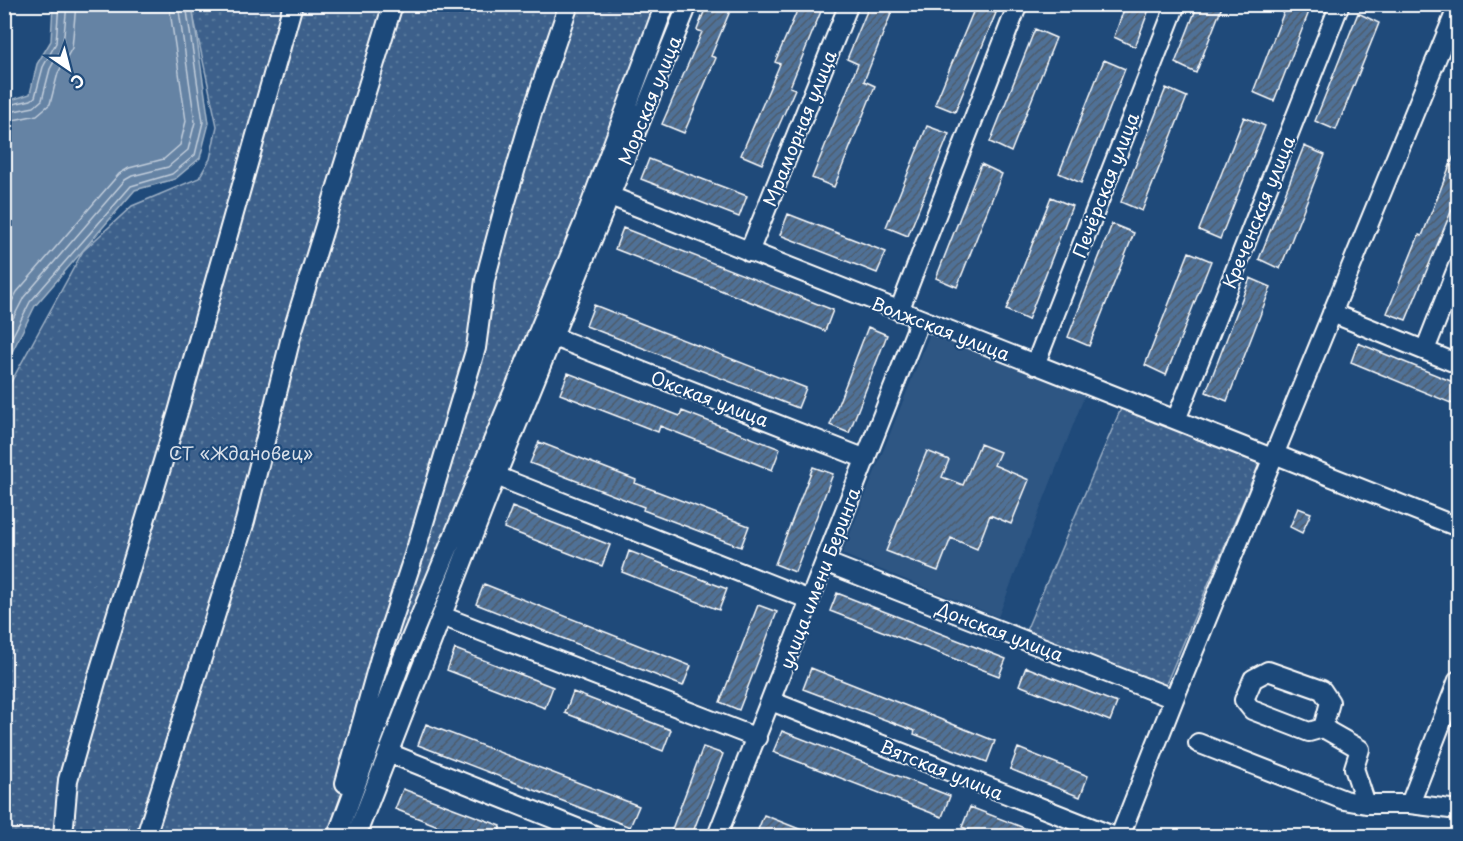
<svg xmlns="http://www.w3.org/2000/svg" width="1463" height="841" font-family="'Playpen Sans',sans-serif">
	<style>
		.built { fill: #2e5683 }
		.park { fill: url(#park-dots); stroke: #9eb0c5; stroke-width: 1.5 }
		.water { fill: #6583a4; stroke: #a3b5c8; stroke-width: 1.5 }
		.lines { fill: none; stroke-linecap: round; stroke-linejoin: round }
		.shore { stroke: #c1cddb; stroke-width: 1.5 }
		.building { fill: url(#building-hatch); stroke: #fff; stroke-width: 1.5 }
		.minor-casing { stroke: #fff; stroke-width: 22 }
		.minor { stroke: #1f4a7a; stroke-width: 18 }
		.labels { text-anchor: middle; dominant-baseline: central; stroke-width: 4.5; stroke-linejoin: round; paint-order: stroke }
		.street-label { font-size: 18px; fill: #fff; stroke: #1f4a7a }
		.park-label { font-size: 18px; fill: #d8dfe8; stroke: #1f4a7a }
	</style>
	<defs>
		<pattern id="park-dots" width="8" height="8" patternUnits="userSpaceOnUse" patternTransform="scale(1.5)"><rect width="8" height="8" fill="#3c618b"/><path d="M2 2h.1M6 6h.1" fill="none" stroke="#59799c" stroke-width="1.8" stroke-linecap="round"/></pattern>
		<pattern id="building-hatch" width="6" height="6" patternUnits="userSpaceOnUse" patternTransform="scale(1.5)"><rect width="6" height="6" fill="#507197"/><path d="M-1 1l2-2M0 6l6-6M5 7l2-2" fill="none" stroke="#4e5b6a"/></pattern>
	</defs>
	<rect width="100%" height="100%" fill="#1f4a7a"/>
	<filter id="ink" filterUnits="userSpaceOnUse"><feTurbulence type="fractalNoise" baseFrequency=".0167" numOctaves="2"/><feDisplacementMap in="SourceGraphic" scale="12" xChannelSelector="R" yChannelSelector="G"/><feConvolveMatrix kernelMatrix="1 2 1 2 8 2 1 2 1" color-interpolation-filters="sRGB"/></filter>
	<g filter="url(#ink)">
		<path class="built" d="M 931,331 L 1086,392 L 998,617 L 842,554 Z"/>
		<path class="park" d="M 191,5 L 670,5 L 344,836 L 5,836 L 5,393 L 83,251 L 132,206 L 199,178 L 210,159 L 217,126 Z
			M 1123,404 L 1260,462 L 1163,691 L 1025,633 Z"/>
		<path class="water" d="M 53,5 L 192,5 L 209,123 L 200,158 L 175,179 L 135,190 L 35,306 L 5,366 L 5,102 L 30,94 L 37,64 L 51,41 Z"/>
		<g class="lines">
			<path class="shore" d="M 4,106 L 31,100 L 35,97 L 43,67 L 56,43 L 59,4
				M 4,113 L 34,107 L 42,100 L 50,69 L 63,45 L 67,4
				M 4,122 L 37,115 L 50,104 L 58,73 L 72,48 L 76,4
				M 4,316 L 17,292 L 119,174 L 129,168 L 164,159 L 180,145 L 186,121 L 169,4
				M 4,336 L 24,297 L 125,180 L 132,176 L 168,167 L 188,150 L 195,122 L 178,4
				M 4,353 L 30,302 L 131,186 L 172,174 L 195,155 L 203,122 L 186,4"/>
		</g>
		<path class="building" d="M 707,4 L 733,4 L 711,56 L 716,58 L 684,133 L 662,124 L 702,32 L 697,30 Z
			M 800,4 L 824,4 L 790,87 L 795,89 L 762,164 L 741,155 L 780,64 L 775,62 Z
			M 870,4 L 895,4 L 864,81 L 875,86 L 834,187 L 812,178 L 858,64 L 847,59 Z
			M 1126,4 L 1151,4 L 1135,47 L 1114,37 Z
			M 1198,4 L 1223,4 L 1196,73 L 1175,63 Z
			M 1287,4 L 1312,4 L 1274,101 L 1253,92 Z
			M 976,5 L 996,13 L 955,112 L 935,104 Z
			M 1358,13 L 1379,23 L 1336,130 L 1315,121 Z
			M 1035,29 L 1056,38 L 1011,152 L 990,142 Z
			M 1104,60 L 1125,69 L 1081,183 L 1059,173 Z
			M 1166,88 L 1187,97 L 1142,211 L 1121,202 Z
			M 1244,117 L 1265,126 L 1220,239 L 1199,230 Z
			M 927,126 L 949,134 L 908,236 L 886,227 Z
			M 1458,145 L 1458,195 L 1406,320 L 1387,313 L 1419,235 L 1422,236 Z
			M 1304,146 L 1325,155 L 1280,269 L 1259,259 Z
			M 649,159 L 747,196 L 739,217 L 641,179 Z
			M 981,164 L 1002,174 L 957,287 L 936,278 Z
			M 1051,197 L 1072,206 L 1028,320 L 1006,310 Z
			M 788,214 L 886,252 L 877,273 L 780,235 Z
			M 1112,224 L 1134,233 L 1089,346 L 1068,337 Z
			M 623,228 L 833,310 L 825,331 L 615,249 Z
			M 1189,252 L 1211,261 L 1166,375 L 1145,365 Z
			M 1250,278 L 1271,287 L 1227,401 L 1206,392 Z
			M 594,305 L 806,388 L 798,408 L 586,326 Z
			M 868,327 L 887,335 L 849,433 L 830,425 Z
			M 1358,343 L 1458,384 L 1458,406 L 1351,362 Z
			M 568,373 L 680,416 L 682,411 L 780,449 L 772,470 L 660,426 L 658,432 L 560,394 Z
			M 539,442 L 636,480 L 635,483 L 749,526 L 741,547 L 643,510 L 644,507 L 530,463 Z
			M 980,444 L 1000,452 L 994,465 L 1029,480 L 1011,524 L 990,515 L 977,549 L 951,538 L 938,571 L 886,551 L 927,451 L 949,460 L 942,477 L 963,485 Z
			M 813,467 L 833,474 L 795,572 L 775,564 Z
			M 512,507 L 610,545 L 602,566 L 504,528 Z
			M 1298,508 L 1311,513 L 1302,533 L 1290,527 Z
			M 629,551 L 727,589 L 719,610 L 622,572 Z
			M 484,584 L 691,666 L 683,686 L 476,604 Z
			M 837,593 L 1006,659 L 999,676 L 830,611 Z
			M 758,605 L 777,612 L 739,710 L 720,702 Z
			M 455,649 L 553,687 L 545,708 L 447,670 Z
			M 1026,667 L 1117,703 L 1110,721 L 1019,685 Z
			M 811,668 L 995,741 L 987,762 L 914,734 L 915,731 L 803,689 Z
			M 573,692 L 671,730 L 663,751 L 565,713 Z
			M 426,724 L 639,806 L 630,827 L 418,745 Z
			M 782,731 L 950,796 L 942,817 L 773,752 Z
			M 703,747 L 723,754 L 691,837 L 669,837 Z
			M 1018,748 L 1088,776 L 1080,797 L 1010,769 Z
			M 403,789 L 501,826 L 497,837 L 466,837 L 395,809 Z
			M 970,807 L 1045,836 L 1045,837 L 986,837 L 962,827 Z
			M 764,815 L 817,836 L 817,837 L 769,837 L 757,832 Z"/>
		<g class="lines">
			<g class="minor-casing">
				<path id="minor" d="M 610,196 L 1272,458
					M 749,252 L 849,4
					M 899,311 L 1018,4
					M 1332,313 L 1458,364
					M 554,337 L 866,459
					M 1425,350 L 1458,266
					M 1035,365 L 1176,4
					M 1176,420 L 1340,4
					M 1274,454 L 1458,527
					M 496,476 L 810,600
					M 825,562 L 1174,699
					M 442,616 L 757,738
					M 1458,680 L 1410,804 L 1458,810
					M 771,701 L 1113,836
					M 1323,728 L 1330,702 L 1322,690 L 1268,671 L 1253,679 L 1244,700 L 1252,710 L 1309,732 L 1323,728 L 1360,749 L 1354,768 L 1366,804
					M 1198,743 L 1344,800 L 1366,804 L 1410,804
					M 389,753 L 597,836
					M 345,783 L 380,658 L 417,546 L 476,348 L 485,280 L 503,212 L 532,113 L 569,4
					M 63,836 L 68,780 L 96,682 L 178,412 L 293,4
					M 146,836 L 245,521 L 292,333 L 393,4
					M 337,836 L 402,660 L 584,222 L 665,4
					M 356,836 L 496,476 L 688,4
					M 717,836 L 920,320
					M 1120,836 L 1174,699 L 1458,6"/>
			</g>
			<use href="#minor" class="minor"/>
		</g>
	</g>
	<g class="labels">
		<g class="street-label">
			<text transform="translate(649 100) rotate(-68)">Морская улица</text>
			<text transform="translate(799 128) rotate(-68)">Мраморная улица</text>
			<text transform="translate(1105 185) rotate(-69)">Печёрская улица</text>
			<text transform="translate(1258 212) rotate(-68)">Креченская улица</text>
			<text transform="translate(941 328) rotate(21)">Волжская улица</text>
			<text transform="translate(710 398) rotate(21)">Окская улица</text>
			<text transform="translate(819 578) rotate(-69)">улица имени Беринга</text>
			<text transform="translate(1000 631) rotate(21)">Донская улица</text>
			<text transform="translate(942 769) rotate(22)">Вятская улица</text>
		</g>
		<g class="park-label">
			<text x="241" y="452">СТ «Ждановец»</text>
		</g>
	</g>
	<rect width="1463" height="841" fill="none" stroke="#1f4a7a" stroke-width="24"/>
	<rect x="12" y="12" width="1439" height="817" fill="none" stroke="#fff" stroke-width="2" filter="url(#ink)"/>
	<g transform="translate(69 69) rotate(145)" stroke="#1f4a7a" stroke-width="4.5" paint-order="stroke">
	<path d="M0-4.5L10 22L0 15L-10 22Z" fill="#ffffff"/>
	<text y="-9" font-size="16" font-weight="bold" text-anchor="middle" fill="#ffffff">С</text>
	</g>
</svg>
